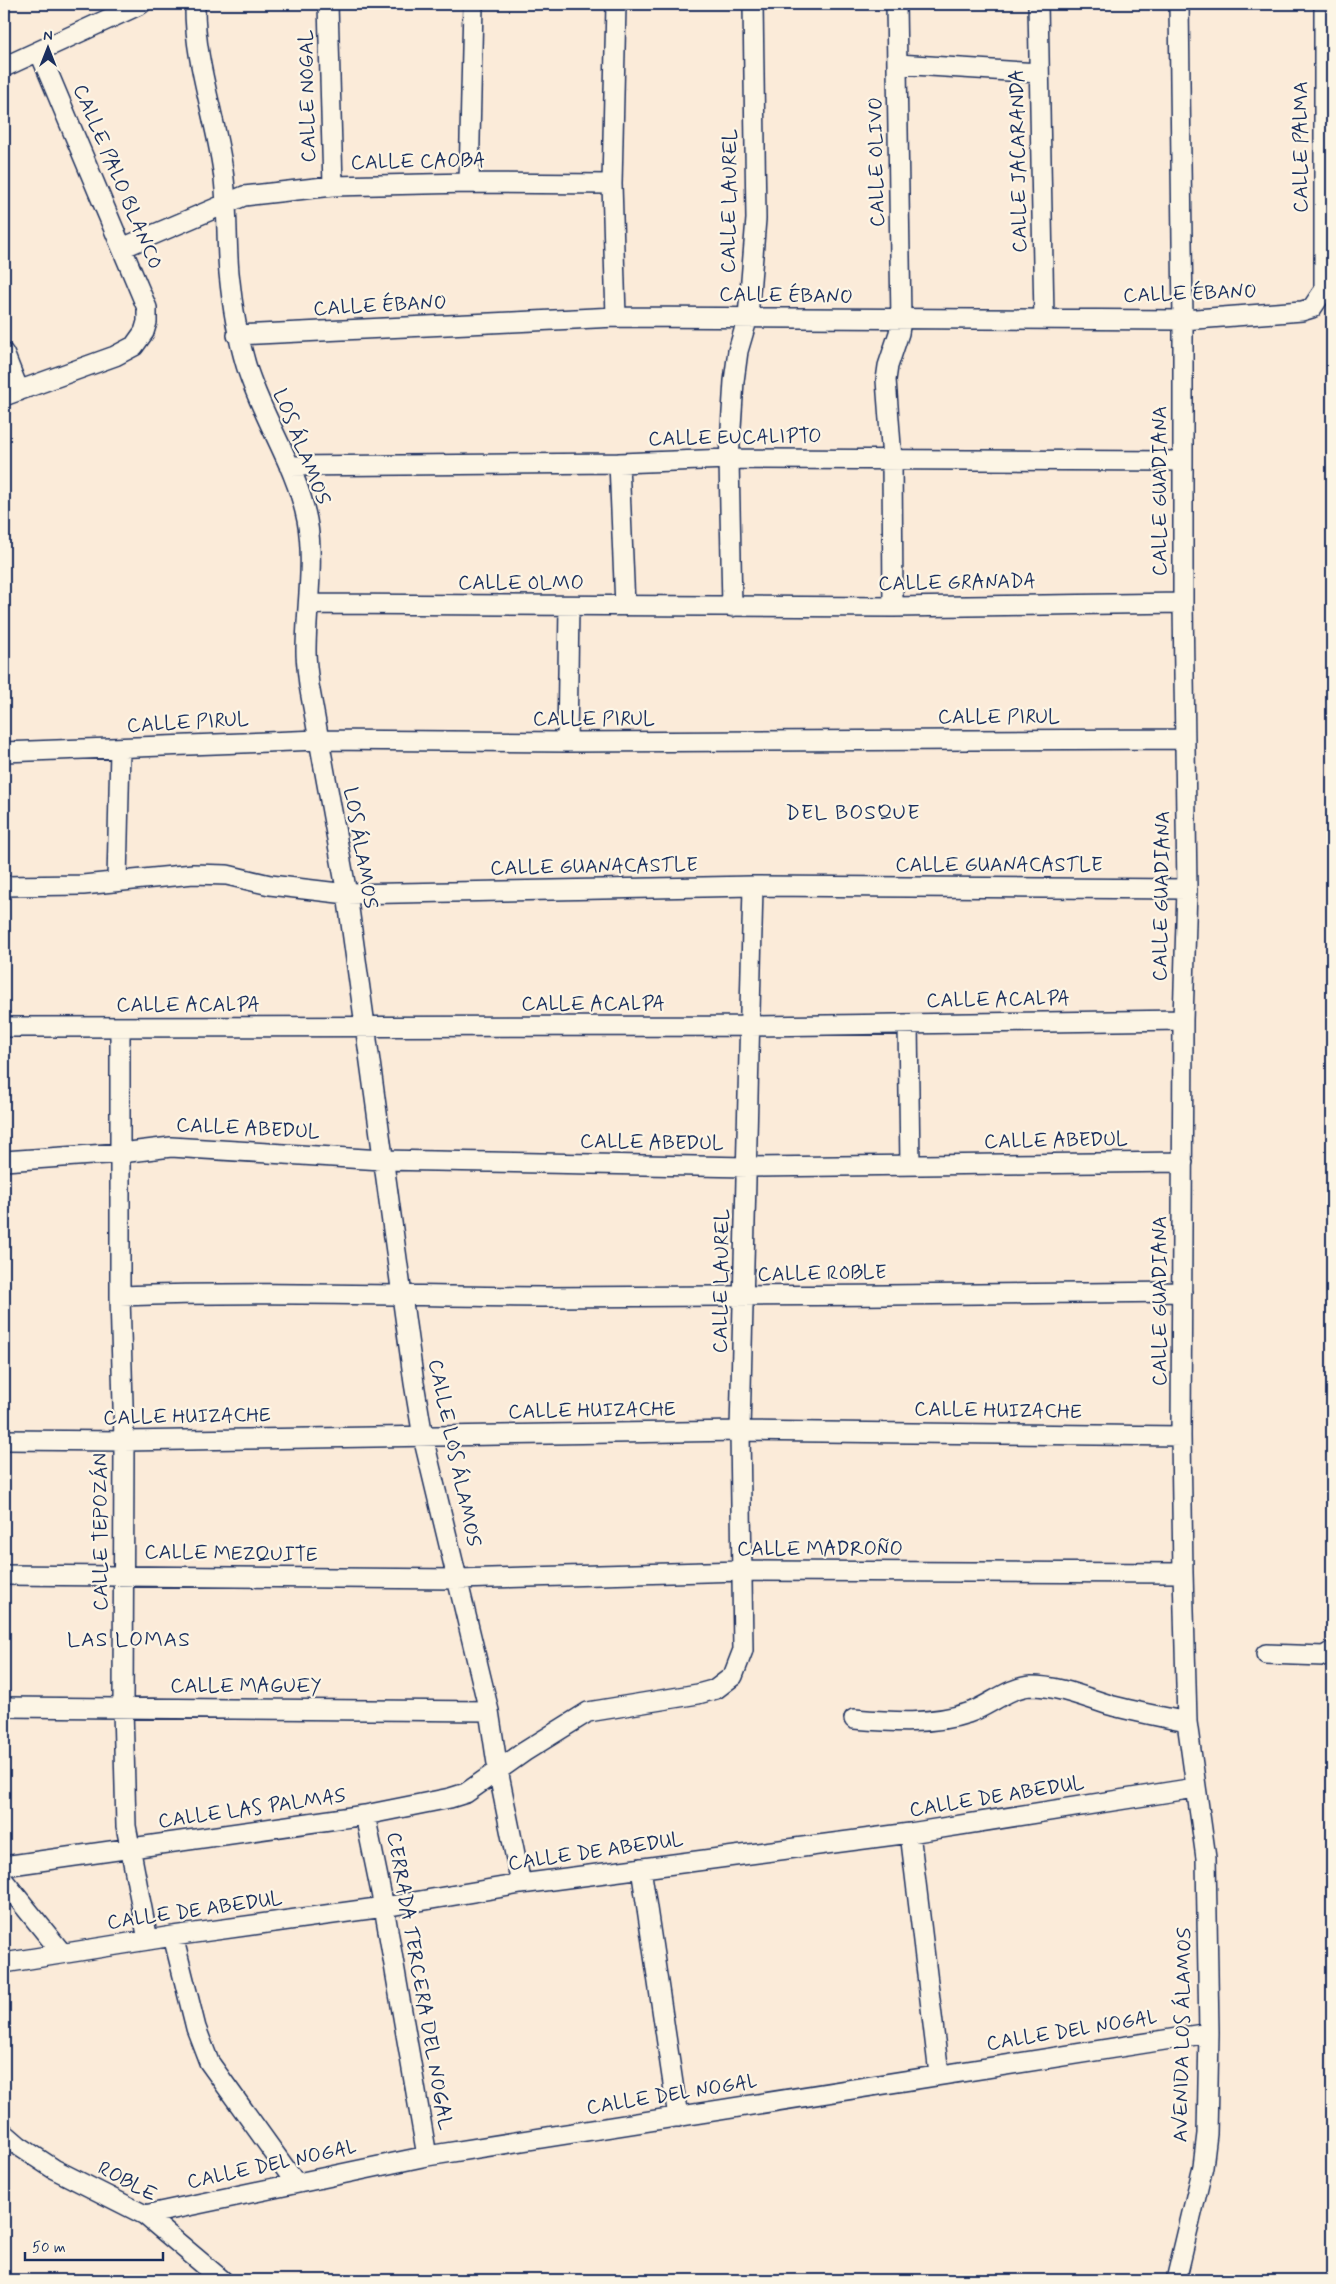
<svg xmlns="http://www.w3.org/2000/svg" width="1336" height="2284" font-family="Mynerve,sans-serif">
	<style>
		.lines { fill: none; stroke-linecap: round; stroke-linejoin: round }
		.minor-casing { stroke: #1b2f5e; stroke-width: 22 }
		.minor { stroke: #fcf5e5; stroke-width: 19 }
		.labels { text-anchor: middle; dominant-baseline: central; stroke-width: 4.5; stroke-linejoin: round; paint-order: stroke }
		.street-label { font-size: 20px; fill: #1b2f5e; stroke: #fcf5e5 }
		.neighbourhood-label { font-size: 21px; letter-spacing: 1px; fill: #1b2f5e; stroke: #fcf5e5 }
	</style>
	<rect width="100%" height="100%" fill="#fbebd9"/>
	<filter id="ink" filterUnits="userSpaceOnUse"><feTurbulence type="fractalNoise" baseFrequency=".02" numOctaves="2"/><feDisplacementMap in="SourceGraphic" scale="10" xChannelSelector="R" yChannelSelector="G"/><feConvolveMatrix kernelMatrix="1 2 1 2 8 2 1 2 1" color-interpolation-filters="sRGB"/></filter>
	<g filter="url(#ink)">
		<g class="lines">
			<g class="minor-casing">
				<path id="minor" d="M 195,4 C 194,61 215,114 223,171 C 228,205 226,239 229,273 C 232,304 237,335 246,365 C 262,418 296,465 307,520 C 315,563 306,608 306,651 C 306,663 308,674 309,685 L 347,894 L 414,1383 L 423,1437 L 489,1711 L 498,1770 L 521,1884
					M 328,4 L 333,186
					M 616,4 L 612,184 L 616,317
					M 1038,4 L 1044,318
					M 898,64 L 1039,73
					M 4,67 L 141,4
					M 469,183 L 473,4
					M 122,248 L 244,196 L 333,186 L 469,183 L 612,184
					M 237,335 L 616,317 L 1183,320 L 1302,311 L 1312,308 L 1324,290 L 1324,4
					M 4,353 L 19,391
					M 4,396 L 115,356 L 134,346 L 144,332 L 147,322 L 147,308 L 39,51
					M 619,463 L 625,606
					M 289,466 L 619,463 L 729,459 L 1182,461
					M 309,604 L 893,607 L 1183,603
					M 732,607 L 729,459 L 734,381 L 738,351 L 748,317 L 756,219 L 753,4
					M 893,607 L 892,459 L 886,380 L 888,366 L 899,333 L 901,320 L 896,4
					M 567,742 L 569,606
					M 4,752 L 318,740 L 567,742 L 1185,739
					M 117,881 L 120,749
					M 4,886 L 83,885 L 193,874 L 227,875 L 270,885 L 347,894 L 753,886 L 1187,889
					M 908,1024 L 910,1165
					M 4,1027 L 750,1026 L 1183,1020
					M 120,1027 L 120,1296 L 124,1441 L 123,1708 L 126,1826 L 148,1940
					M 4,1161 L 121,1153 L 171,1147 L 382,1160 L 747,1167 L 1183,1162
					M 120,1296 C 261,1291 401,1296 542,1297 C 755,1297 969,1294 1182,1292
					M 4,1440 L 124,1441 L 740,1431 L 1181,1436
					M 4,1575 L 458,1579 L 741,1571 L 1183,1573
					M 1266,1654 L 1324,1656 L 1332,1651
					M 4,1707 L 489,1711
					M 854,1719 C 891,1722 933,1725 968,1713 C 989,1706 1009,1687 1031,1686 C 1060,1686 1086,1698 1113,1706 C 1137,1712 1162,1717 1187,1722
					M 365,1815 L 384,1907 L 427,2156
					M 910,1833 L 939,2074
					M 4,1866 L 365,1815 L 450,1798 L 466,1793 L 524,1752 L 588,1712 L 698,1694 L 716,1689 L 733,1676 L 743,1650 L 740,1431 L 753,886
					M 641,1868 L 678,2117
					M 4,1881 L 62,1953
					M 173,1936 L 196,2028 L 209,2062 L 295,2182
					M 4,1963 L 173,1936 L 384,1907 L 521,1884 L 910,1833 L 1195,1788
					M 4,2133 L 19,2146 L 54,2169 L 145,2215 L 222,2280
					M 145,2215 L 427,2156 L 1209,2033
					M 1176,2280 L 1203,2167 L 1207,2134 L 1209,2033 L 1206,1858 L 1187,1722 L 1183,1573 L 1181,1436 L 1183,1020 L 1187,889 L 1183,603 L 1183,320 L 1179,4"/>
			</g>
			<use href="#minor" class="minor"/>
		</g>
	</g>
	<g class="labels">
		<g class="street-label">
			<text transform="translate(308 96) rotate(-91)">CALLE NOGAL</text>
			<text transform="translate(1301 147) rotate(-90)">CALLE PALMA</text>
			<text transform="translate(1019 161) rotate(-91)">CALLE JACARANDA</text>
			<text transform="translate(418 162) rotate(-1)">CALLE CAOBA</text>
			<text transform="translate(877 162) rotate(-91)">CALLE OLIVO</text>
			<text transform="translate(117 177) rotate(67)">CALLE PALO BLANCO</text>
			<text transform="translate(730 201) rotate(-89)">CALLE LAUREL</text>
			<text transform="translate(1190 294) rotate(-2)">CALLE ÉBANO</text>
			<text transform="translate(786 296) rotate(1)">CALLE ÉBANO</text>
			<text transform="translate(380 306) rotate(-3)">CALLE ÉBANO</text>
			<text transform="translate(735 438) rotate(-1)">CALLE EUCALIPTO</text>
			<text transform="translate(301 447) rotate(68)">LOS ÁLAMOS</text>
			<text transform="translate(1160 491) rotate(-90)">CALLE GUADIANA</text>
			<text x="521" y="583">CALLE OLMO</text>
			<text transform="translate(957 583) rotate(-1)">CALLE GRANADA</text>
			<text x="999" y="717">CALLE PIRUL</text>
			<text x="594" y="719">CALLE PIRUL</text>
			<text transform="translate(188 723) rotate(-3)">CALLE PIRUL</text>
			<text transform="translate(360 848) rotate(80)">LOS ÁLAMOS</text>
			<text x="999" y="865">CALLE GUANACASTLE</text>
			<text transform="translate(594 867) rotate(-1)">CALLE GUANACASTLE</text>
			<text transform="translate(1162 896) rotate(-89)">CALLE GUADIANA</text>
			<text transform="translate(998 1000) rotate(-1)">CALLE ACALPA</text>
			<text x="593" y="1004">CALLE ACALPA</text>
			<text x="188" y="1005">CALLE ACALPA</text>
			<text transform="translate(248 1129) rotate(3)">CALLE ABEDUL</text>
			<text transform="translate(1056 1141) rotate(-1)">CALLE ABEDUL</text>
			<text transform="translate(652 1143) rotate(1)">CALLE ABEDUL</text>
			<text transform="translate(822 1274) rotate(-1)">CALLE ROBLE</text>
			<text transform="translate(722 1281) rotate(-89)">CALLE LAUREL</text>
			<text transform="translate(1160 1301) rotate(-90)">CALLE GUADIANA</text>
			<text transform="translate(592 1411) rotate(-1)">CALLE HUIZACHE</text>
			<text transform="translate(998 1411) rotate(1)">CALLE HUIZACHE</text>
			<text transform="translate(187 1417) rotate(-1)">CALLE HUIZACHE</text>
			<text transform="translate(454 1453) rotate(78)">CALLE LOS ÁLAMOS</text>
			<text transform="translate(101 1532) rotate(-90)">CALLE TEPOZÁN</text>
			<text x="820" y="1549">CALLE MADROÑO</text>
			<text transform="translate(231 1554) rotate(1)">CALLE MEZQUITE</text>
			<text x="246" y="1686">CALLE MAGUEY</text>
			<text transform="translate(997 1797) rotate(-9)">CALLE DE ABEDUL</text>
			<text transform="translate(252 1809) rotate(-8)">CALLE LAS PALMAS</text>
			<text transform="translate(596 1852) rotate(-8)">CALLE DE ABEDUL</text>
			<text transform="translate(195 1911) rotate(-8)">CALLE DE ABEDUL</text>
			<text transform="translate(419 1981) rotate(80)">CERRADA TERCERA DEL NOGAL</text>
			<text transform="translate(1072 2031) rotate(-9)">CALLE DEL NOGAL</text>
			<text transform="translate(1183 2035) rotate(-89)">AVENIDA LOS ÁLAMOS</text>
			<text transform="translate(672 2095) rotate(-9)">CALLE DEL NOGAL</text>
			<text transform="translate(272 2165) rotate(-12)">CALLE DEL NOGAL</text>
			<text transform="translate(127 2182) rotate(28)">ROBLE</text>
		</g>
		<g class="neighbourhood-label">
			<text x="853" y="813">DEL BOSQUE</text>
			<text x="129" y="1640">LAS LOMAS</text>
		</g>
	</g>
	<rect width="1336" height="2284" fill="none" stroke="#fcf5e5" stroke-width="20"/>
	<rect x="10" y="10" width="1316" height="2264" fill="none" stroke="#1b2f5e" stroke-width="2" filter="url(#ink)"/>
	<g transform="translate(48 48)" stroke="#fcf5e5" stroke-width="4" paint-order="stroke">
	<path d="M0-4L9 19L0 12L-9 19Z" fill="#1b2f5e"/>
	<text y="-8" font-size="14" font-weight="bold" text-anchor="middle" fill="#1b2f5e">N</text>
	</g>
	<path d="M25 2252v8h138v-8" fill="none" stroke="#1b2f5e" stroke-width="2.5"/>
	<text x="32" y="2252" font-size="15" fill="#1b2f5e" stroke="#fcf5e5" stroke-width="4" paint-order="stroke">50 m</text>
</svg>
